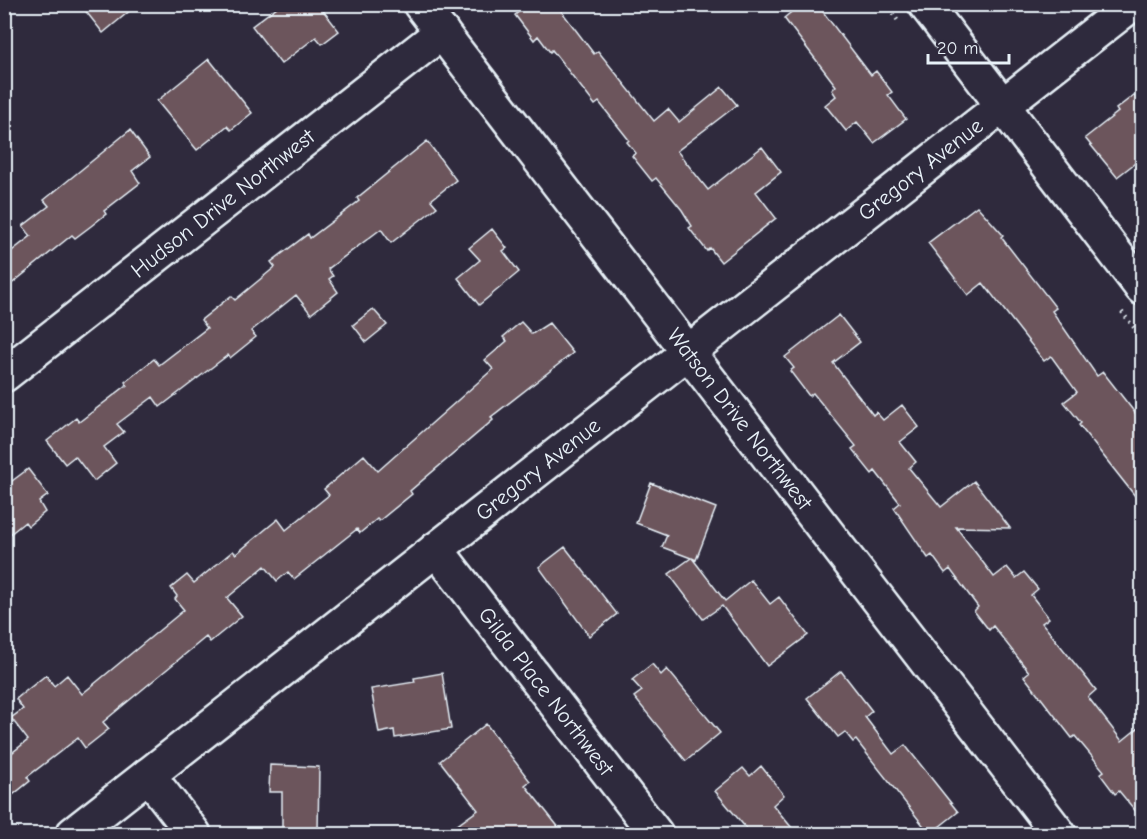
<svg xmlns="http://www.w3.org/2000/svg" width="1147" height="839" font-family="'Comic Neue',sans-serif">
	<style>
		.building { fill: #6c555c; stroke: #e8f1f8; stroke-width: 1.5 }
		.lines { fill: none; stroke-linecap: round; stroke-linejoin: round }
		.minor-casing { stroke: #e8f1f8; stroke-width: 38 }
		.path { stroke: #e8f1f8; stroke-width: 4; stroke-dasharray: 1.5 4.5; stroke-linecap: butt }
		.minor { stroke: #2f2a3d; stroke-width: 33 }
		.labels { text-anchor: middle; dominant-baseline: central; stroke-width: 6; stroke-linejoin: round; paint-order: stroke }
		.street-label { font-size: 22px; fill: #e8f1f8; stroke: #2f2a3d }
	</style>
	<rect width="100%" height="100%" fill="#2f2a3d"/>
	<filter id="ink" filterUnits="userSpaceOnUse"><feTurbulence type="fractalNoise" baseFrequency=".0167" numOctaves="2"/><feDisplacementMap in="SourceGraphic" scale="12" xChannelSelector="R" yChannelSelector="G"/><feConvolveMatrix kernelMatrix="1 2 1 2 8 2 1 2 1" color-interpolation-filters="sRGB"/></filter>
	<g filter="url(#ink)">
		<path class="building" d="M 80,4 L 138,4 L 103,33 Z
			M 281,4 L 318,4 L 339,31 L 322,44 L 316,37 L 281,64 L 252,26 Z
			M 528,4 L 556,4 L 594,54 L 598,51 L 654,121 L 668,109 L 679,122 L 722,87 L 737,105 L 677,151 L 708,190 L 762,147 L 781,172 L 756,192 L 776,218 L 721,262 L 710,248 L 707,251 L 689,228 L 692,226 L 682,210 L 656,178 L 652,181 L 632,156 L 636,153 L 627,142 L 629,140 L 599,102 L 595,105 L 552,50 L 550,52 L 538,36 L 534,40 L 515,15 Z
			M 801,4 L 817,4 L 871,75 L 876,71 L 892,92 L 888,95 L 906,119 L 874,143 L 857,122 L 846,131 L 825,105 L 836,96 L 832,90 L 836,86 L 784,18 Z
			M 209,59 L 252,113 L 231,130 L 227,126 L 197,150 L 157,101 Z
			M 1134,95 L 1143,106 L 1143,157 L 1117,177 L 1085,138 L 1118,112 L 1116,109 Z
			M 130,130 L 150,157 L 132,171 L 140,183 L 104,211 L 106,214 L 91,226 L 75,238 L 72,235 L 4,290 L 4,257 L 31,236 L 23,226 L 49,206 L 44,200 Z
			M 427,141 L 456,180 L 431,200 L 437,207 L 391,243 L 381,229 L 328,269 L 333,276 L 329,279 L 338,292 L 311,314 L 296,295 L 251,331 L 256,337 L 230,358 L 228,355 L 160,407 L 153,397 L 117,424 L 124,432 L 104,447 L 116,463 L 94,481 L 75,456 L 65,464 L 47,441 L 76,418 L 79,422 L 127,385 L 125,382 L 154,359 L 159,365 L 207,328 L 201,320 L 231,296 L 235,300 L 275,267 L 271,262 L 308,234 L 310,238 L 359,201 L 357,198 Z
			M 977,206 L 1003,235 L 1001,237 L 1056,308 L 1052,311 L 1097,376 L 1103,372 L 1143,423 L 1143,506 L 1079,425 L 1081,423 L 1064,402 L 1077,392 L 1051,356 L 1044,361 L 983,283 L 968,295 L 928,243 Z
			M 492,229 L 507,248 L 503,251 L 519,272 L 479,305 L 458,278 L 480,260 L 469,248 Z
			M 373,309 L 387,325 L 366,342 L 353,325 Z
			M 839,315 L 860,342 L 833,363 L 873,415 L 876,412 L 883,420 L 902,405 L 919,427 L 900,442 L 916,462 L 909,468 L 941,507 L 974,481 L 1010,528 L 956,527 L 994,577 L 1007,567 L 1016,578 L 1024,572 L 1038,589 L 1031,595 L 1049,618 L 1042,623 L 1096,690 L 1088,697 L 1122,741 L 1143,724 L 1143,820 L 1119,791 L 1115,794 L 1100,774 L 1104,771 L 1075,736 L 1072,738 L 1024,676 L 1029,672 L 993,626 L 989,630 L 974,611 L 978,607 L 950,569 L 945,573 L 932,555 L 928,558 L 894,508 L 900,503 L 875,471 L 872,474 L 852,449 L 856,446 L 813,393 L 809,396 L 790,371 L 794,368 L 785,357 Z
			M 521,322 L 532,334 L 549,323 L 573,353 L 491,417 L 493,420 L 410,491 L 412,494 L 379,521 L 377,519 L 360,533 L 357,529 L 294,579 L 288,572 L 277,581 L 265,566 L 227,598 L 242,616 L 210,642 L 206,637 L 103,722 L 109,729 L 85,748 L 78,738 L 27,777 L 30,781 L 4,802 L 4,749 L 9,755 L 28,740 L 11,718 L 23,709 L 16,699 L 46,675 L 54,686 L 67,675 L 82,694 L 184,610 L 175,599 L 177,596 L 171,588 L 187,575 L 194,583 L 233,551 L 236,554 L 278,519 L 286,530 L 329,495 L 324,489 L 364,455 L 378,471 L 493,369 L 485,360 L 507,341 L 503,337 Z
			M 28,469 L 48,495 L 39,502 L 45,512 L 28,526 L 25,522 L 4,539 L 4,487 Z
			M 651,483 L 716,508 L 696,560 L 692,558 L 725,601 L 751,580 L 770,604 L 779,597 L 808,635 L 767,666 L 722,606 L 703,619 L 669,574 L 691,558 L 662,547 L 667,535 L 636,523 Z
			M 565,547 L 617,614 L 589,636 L 539,567 Z
			M 652,664 L 661,675 L 667,669 L 720,733 L 686,761 L 634,697 L 642,691 L 632,680 Z
			M 841,671 L 872,711 L 865,717 L 893,754 L 905,745 L 958,812 L 930,834 L 856,740 L 853,742 L 845,732 L 838,737 L 807,698 Z
			M 442,673 L 451,729 L 395,738 L 394,730 L 379,733 L 371,689 L 415,682 L 414,678 Z
			M 486,724 L 530,781 L 525,785 L 564,834 L 445,834 L 478,810 L 440,761 Z
			M 270,765 L 319,767 L 318,833 L 282,832 L 282,792 L 269,792 Z
			M 761,766 L 784,795 L 773,805 L 797,834 L 751,834 L 715,791 L 743,768 L 750,776 Z"/>
		<g class="lines">
			<g class="minor-casing">
				<g id="minor">
					<path id="s1" d="M 420,4 L 1059,834"/>
					<path d="M 925,4 L 1142,288"/>
					<path id="s2" d="M 4,375 L 442,32"/>
					<path id="s3" d="M 436,549 L 656,834"/>
					<path d="M 148,775 L 194,834"/>
					<path id="s4" d="M 73,834 L 1132,4"/>
				</g>
			</g>
			<path class="path" d="M 886,4 L 898,21
				M 1122,312 L 1142,338"/>
			<use href="#minor" class="minor"/>
		</g>
	</g>
	<g class="labels">
		<g class="street-label">
			<text stroke="none"><textPath href="#s4" startOffset="1077">Gregory Avenue</textPath></text>
			<text stroke="none"><textPath href="#s2" startOffset="278">Hudson Drive Northwest</textPath></text>
			<text stroke="none"><textPath href="#s1" startOffset="524">Watson Drive Northwest</textPath></text>
			<text stroke="none"><textPath href="#s4" startOffset="591">Gregory Avenue</textPath></text>
			<text stroke="none"><textPath href="#s3" startOffset="180">Gilda Place Northwest</textPath></text>
		</g>
	</g>
	<rect width="1147" height="839" fill="none" stroke="#2f2a3d" stroke-width="24"/>
	<rect x="12" y="12" width="1123" height="815" fill="none" stroke="#e8f1f8" stroke-width="2" filter="url(#ink)"/>
	<path d="M928 54v9h81v-9" fill="none" stroke="#e8f1f8" stroke-width="3"/>
	<text x="937" y="54" font-size="18" fill="#e8f1f8" stroke="#2f2a3d" stroke-width="4.5" paint-order="stroke">20 m</text>
</svg>
